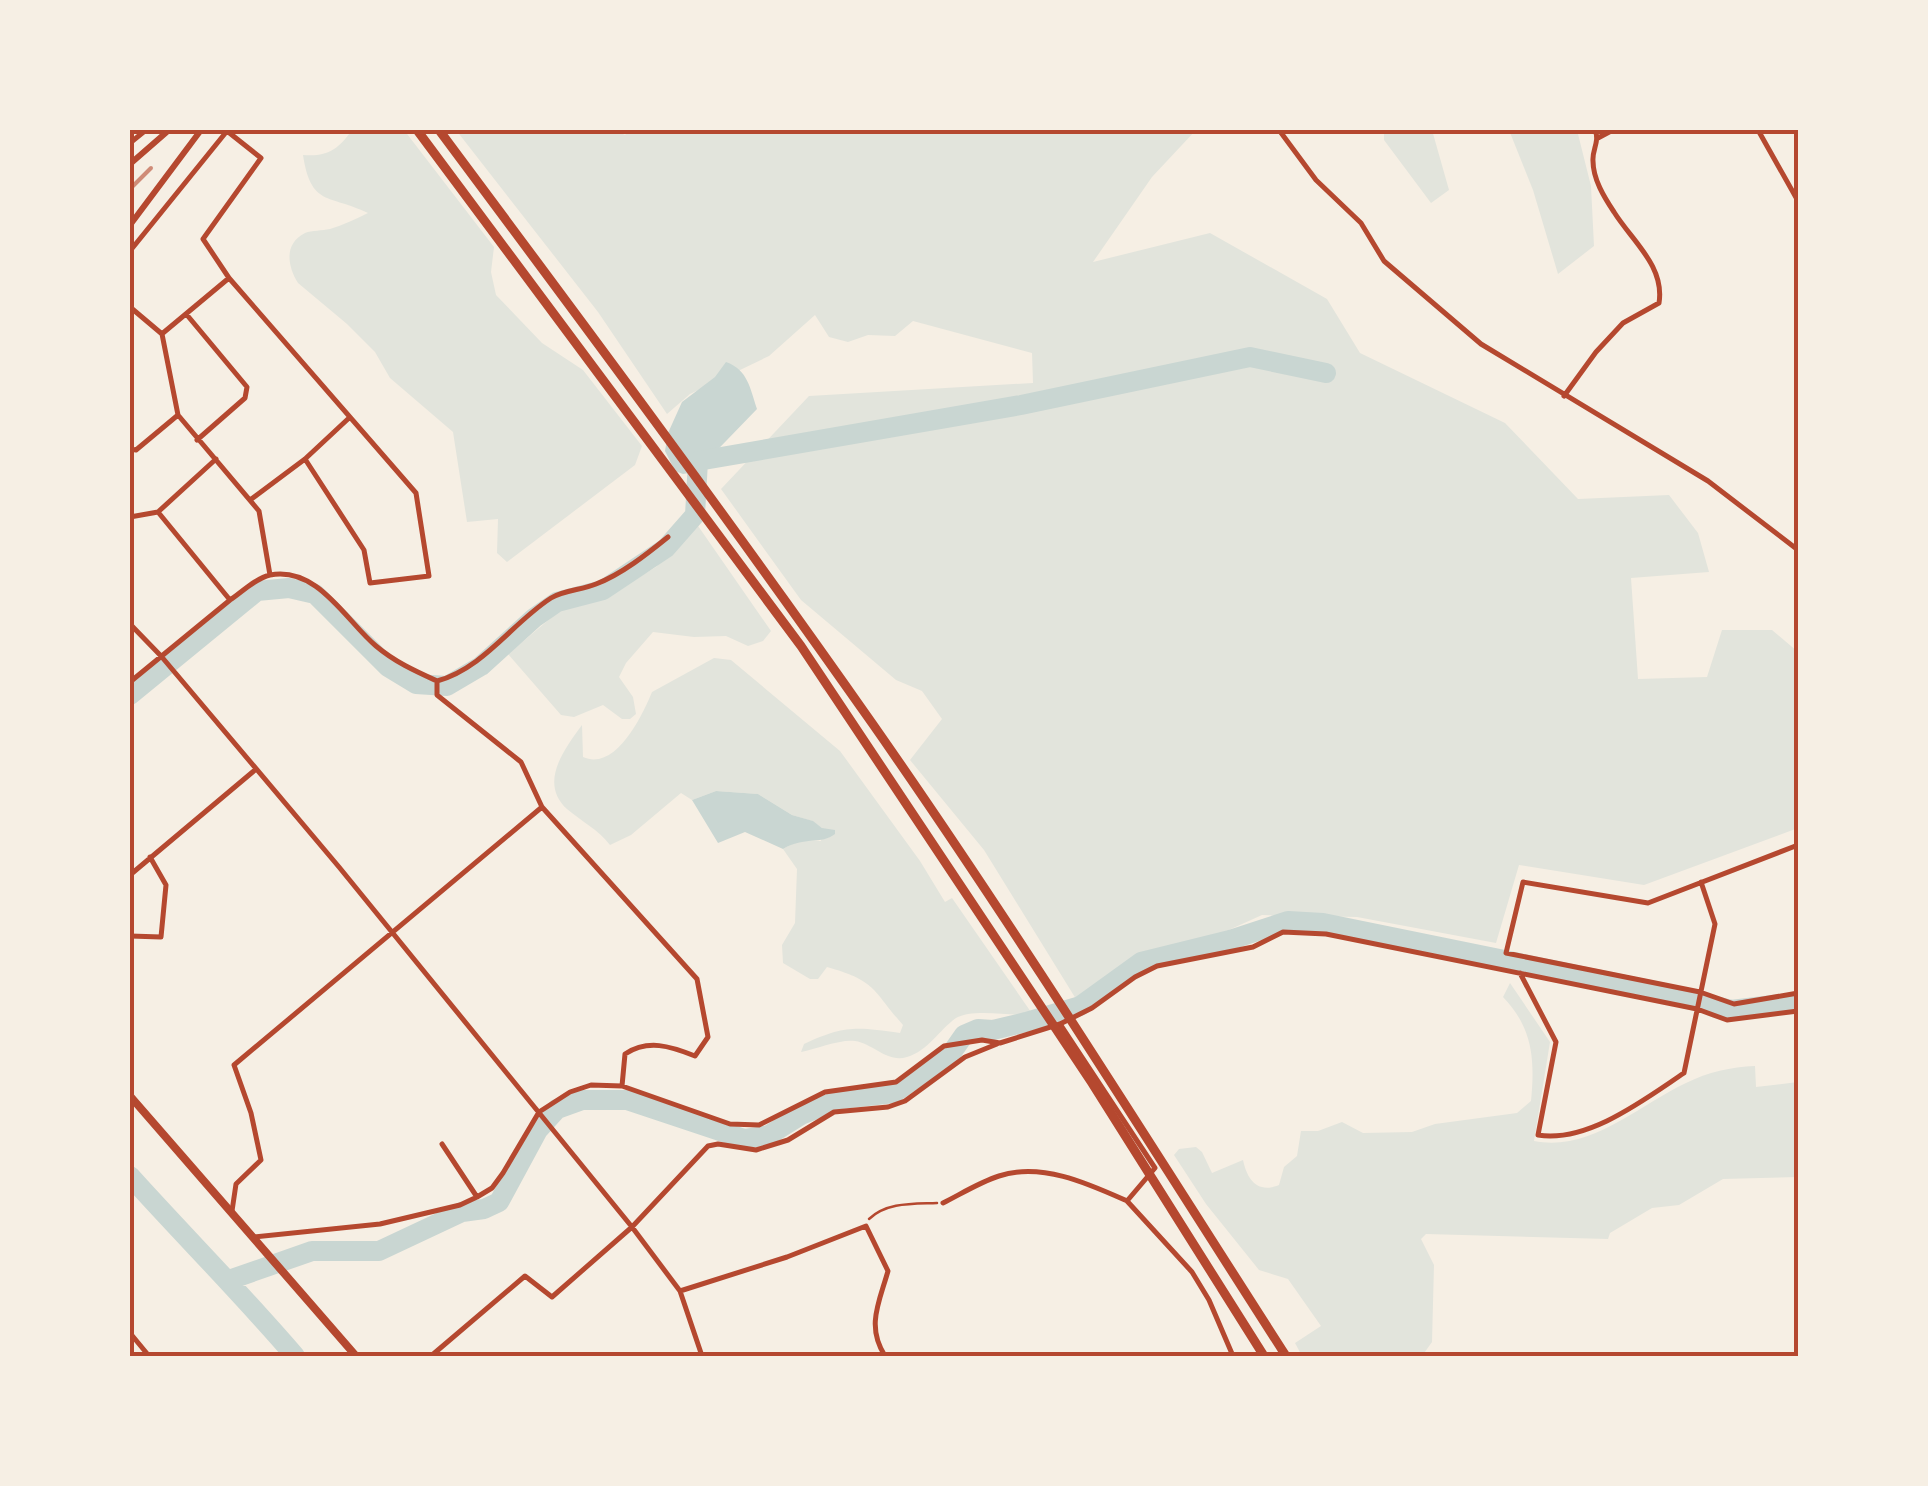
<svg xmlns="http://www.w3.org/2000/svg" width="1928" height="1486" font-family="'Sofia Sans Condensed',sans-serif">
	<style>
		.green { fill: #e2e4dc }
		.water { fill: #c9d6d2 }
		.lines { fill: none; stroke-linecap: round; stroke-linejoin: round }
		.river { stroke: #c9d6d2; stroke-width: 20 }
		.path { stroke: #b5482f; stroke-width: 2.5 }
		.minor { stroke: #b5482f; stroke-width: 5 }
		.tertiary { stroke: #b5482f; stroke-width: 6 }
		.primary { stroke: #b5482f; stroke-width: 8 }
		.motorway { stroke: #b5482f; stroke-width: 9 }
		.rail { stroke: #cf8b77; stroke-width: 4 }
		.neatline { fill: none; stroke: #b5482f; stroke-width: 4 }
	</style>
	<rect width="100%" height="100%" fill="#f6efe4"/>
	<path class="green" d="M 352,130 L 404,130 L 494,247 L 491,272 L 496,295 L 542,343 L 583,370 L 642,446 L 635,465 L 507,562 L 497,553 L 498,519 L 467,522 L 453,432 L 390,378 L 375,352 L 347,324 L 298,283 C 288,267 283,244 305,233 C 312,230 322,231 330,229 C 343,225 356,219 368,213 C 329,194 311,207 303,155 C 327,157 338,150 352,130 Z
		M 456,130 L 614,130 L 625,135 L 630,130 L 1196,130 L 1152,177 L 1093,262 L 1210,233 L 1327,299 L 1360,353 L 1505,423 L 1578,499 L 1669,495 L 1698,533 L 1709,572 L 1631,578 L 1638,679 L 1707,677 L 1722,630 L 1772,630 L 1798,652 L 1798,828 L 1644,885 L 1519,865 L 1496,943 L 1357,917 L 1262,915 L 1076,999 L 984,850 L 910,760 L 942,719 L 922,691 L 896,680 L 801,600 L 721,489 L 809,396 L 1033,383 L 1032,353 L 913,321 L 895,336 L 868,335 L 848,342 L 829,337 L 815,315 L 769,356 L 690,394 L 667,414 L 598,312 Z
		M 1384,130 L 1432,130 L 1449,190 L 1431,203 L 1384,140 Z
		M 1509,130 L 1577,130 L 1591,186 L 1594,246 L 1558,274 L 1533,190 Z
		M 696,523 L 771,631 L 763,641 L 748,646 L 726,636 L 694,637 L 653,632 L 626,663 L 619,677 L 633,697 L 636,714 L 630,719 L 622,719 L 603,705 L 574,717 L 561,715 L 508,654 L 564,607 L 607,596 L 656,567 Z
		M 714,658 L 731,660 L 840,751 L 920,861 L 945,902 L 952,898 L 1033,1015 C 1013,1016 972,1008 956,1018 C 939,1030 928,1051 907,1057 C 887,1063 874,1044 855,1041 C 840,1039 817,1049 801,1052 L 804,1044 C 845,1025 856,1027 900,1033 L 903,1025 C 872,990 877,981 827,967 L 818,979 L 810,979 L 783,963 L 782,945 L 795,923 L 797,869 L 783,849 L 797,841 L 821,841 L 822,828 L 812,821 L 792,815 L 758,794 L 716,791 L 692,800 L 681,793 L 631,835 L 610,845 C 598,829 582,822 567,809 C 539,783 563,751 582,725 L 583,757 C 616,772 643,714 652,692 Z
		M 1510,983 L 1550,1042 L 1534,1141 C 1591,1152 1637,1106 1686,1083 C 1708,1072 1731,1067 1755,1066 L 1756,1087 L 1798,1082 L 1798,1177 L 1723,1179 L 1679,1205 L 1652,1208 L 1610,1233 L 1608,1239 L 1426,1234 L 1421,1239 L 1434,1265 L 1432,1342 L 1422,1356 L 1302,1356 L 1295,1343 L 1321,1326 L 1288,1279 L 1259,1270 L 1206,1204 L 1174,1155 L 1179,1149 L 1196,1147 L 1202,1152 L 1212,1173 L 1243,1160 C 1247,1179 1257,1194 1279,1185 L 1284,1167 L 1297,1156 L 1301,1131 L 1318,1131 L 1342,1122 L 1363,1133 L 1412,1132 L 1435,1124 L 1517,1113 L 1531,1101 C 1535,1060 1533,1028 1503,997 Z"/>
	<path class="water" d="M 726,362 C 748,370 750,388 757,409 L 696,472 L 683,474 L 675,471 L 665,451 L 668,433 L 682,402 L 715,377 Z
		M 716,791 L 758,794 L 792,815 L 813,821 L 822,828 L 835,830 L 835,834 C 821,845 805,836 783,849 L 745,832 L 718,843 L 692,800 Z"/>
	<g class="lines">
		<path class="river" d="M 130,695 L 257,591 L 289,588 L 315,594 L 388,667 L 416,684 L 447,686 L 481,666 L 534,618 L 557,602 L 603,590 L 666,548 L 695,515 L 698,461 L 1021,405 L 1250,357 L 1326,373
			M 130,1176 C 185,1237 242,1294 295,1356
			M 229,1280 L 312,1251 L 379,1251 L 462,1212 L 484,1209 L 499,1202 L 538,1130 L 557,1109 L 582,1100 L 627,1100 L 744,1139 L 769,1135 L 801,1115 L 841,1099 L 894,1093 L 950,1055 L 964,1035 L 978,1029 L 993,1030 L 1026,1022 L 1080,1006 L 1141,962 L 1230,940 L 1288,921 L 1323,923 L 1660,992 L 1731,1010 L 1798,1002"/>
		<path class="path" d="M 869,1219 C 887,1202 913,1204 937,1203"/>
		<path class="minor" d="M 1279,130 L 1316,180 L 1361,223 L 1384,261 L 1481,344 L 1708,481 L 1798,550
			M 1758,130 L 1798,201
			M 1598,138 L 1613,130
			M 130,143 L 146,130
			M 130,251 L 227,131 L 261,158 L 203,239 L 229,278 L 416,493 L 429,576 L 370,583 L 364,550 L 305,459
			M 130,307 L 162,334 L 178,415 L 259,511 L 270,575
			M 187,315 L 247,387 L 245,398 L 197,440
			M 163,333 L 229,278
			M 1564,396 L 1596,352 L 1623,323 L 1659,303 C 1665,266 1632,241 1614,212 C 1604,197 1593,179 1593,161 C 1592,149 1600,142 1595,130
			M 130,449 L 136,450 L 178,415
			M 250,500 L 305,459 L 349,418
			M 130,517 L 158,512 L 216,459
			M 230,600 C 242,592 256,578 270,575 C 318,566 346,621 376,646 C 395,662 415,671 437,681 L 437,695 L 521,762 L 542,807 L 697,979 L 708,1037 L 695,1056 C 670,1046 648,1039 625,1054 L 622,1086
			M 130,624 L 161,656 L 339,867 L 632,1227 L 680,1291 L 702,1356
			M 437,681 C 484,668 512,623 551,598 C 564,590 582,590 596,584 C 622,574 647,554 668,537
			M 130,682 L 230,600 L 158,512
			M 1798,845 L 1648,903 L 1523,882 L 1506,953 L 1700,992 L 1734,1004 L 1798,993
			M 130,875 L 255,770
			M 130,936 L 161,937 L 166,885 L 150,857
			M 1520,973 L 1556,1042 L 1538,1135 C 1588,1143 1645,1099 1684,1073 L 1715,924 L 1701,882
			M 1060,1024 L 1155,1168 L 1127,1201 L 1192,1272 L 1209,1300 L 1233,1356
			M 442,1144 L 477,1197
			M 943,1203 C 961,1194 980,1182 999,1176 C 1042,1162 1089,1184 1127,1201
			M 232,1211 L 236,1184 L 261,1160 L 251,1113 L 234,1065 L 542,807
			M 253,1237 L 380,1224 L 460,1205 L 477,1197 L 492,1188 L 503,1173 L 539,1112 L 570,1092 L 591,1085 L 622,1086 L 730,1124 L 759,1125 L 825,1092 L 896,1082 L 944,1046 L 982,1040 L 1000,1043 L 1060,1024 L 1092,1008 L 1135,977 L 1157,966 L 1253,947 L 1283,932 L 1326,934 L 1697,1009 L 1727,1020 L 1798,1011
			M 680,1291 L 787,1257 L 866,1226 L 888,1271 C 879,1303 866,1326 885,1356
			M 130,1333 L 149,1356
			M 431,1356 L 525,1276 L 552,1297 L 632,1227 L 708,1146 L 718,1144 L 756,1150 L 788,1140 L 834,1112 L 888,1107 L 905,1101 L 965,1057 L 997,1044"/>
		<path class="tertiary" d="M 130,164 L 169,130
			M 130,225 L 201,130"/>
		<path class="primary" d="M 130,1096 L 356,1356"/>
		<path class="motorway" d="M 417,130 L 801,646 L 1092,1083 L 1264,1356
			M 439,130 C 585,326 731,522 872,723 C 1016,929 1150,1144 1286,1356"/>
		<path class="rail" d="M 130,189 L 151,168"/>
	</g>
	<rect width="1928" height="1486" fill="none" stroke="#f6efe4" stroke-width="265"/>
	<rect x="132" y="132" width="1664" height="1222" class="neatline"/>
</svg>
